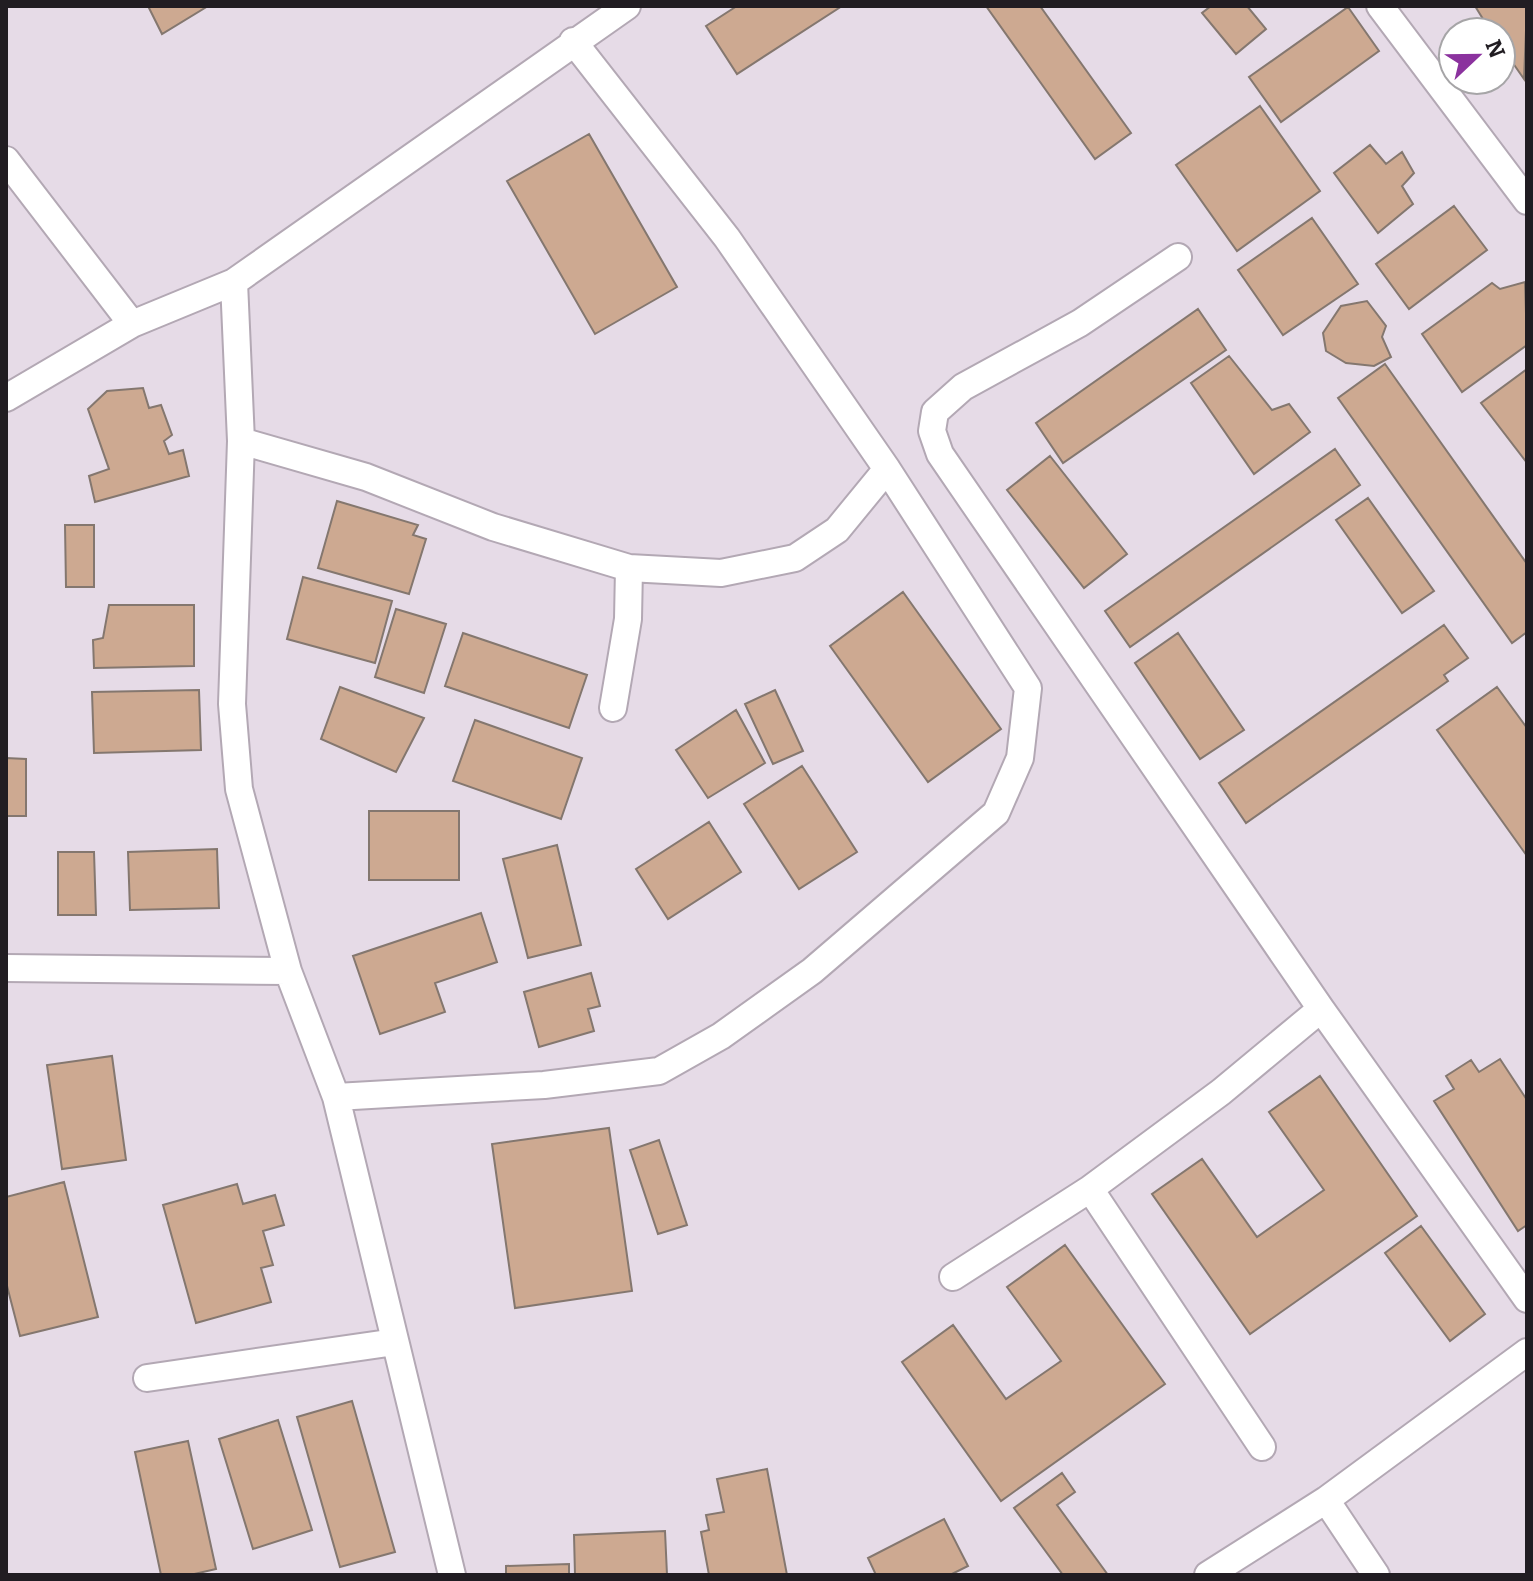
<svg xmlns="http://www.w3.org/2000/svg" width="1533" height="1581" font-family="Bitter,serif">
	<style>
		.building { fill: #cda991; stroke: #84776f; stroke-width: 2 }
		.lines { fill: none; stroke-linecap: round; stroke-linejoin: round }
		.minor-casing { stroke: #b3a8b4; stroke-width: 30 }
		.minor { stroke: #fff; stroke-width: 26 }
	</style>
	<rect width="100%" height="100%" fill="#e6dbe7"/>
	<path class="building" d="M 148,6 L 208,6 L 162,34 Z
		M 737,6 L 842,6 L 737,74 L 706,26 Z
		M 986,6 L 1040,6 L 1131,133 L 1095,159 Z
		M 1211,6 L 1247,6 L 1266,29 L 1236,54 L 1202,13 Z
		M 1475,6 L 1527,6 L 1524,79 L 1501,46 L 1501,32 L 1491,32 Z
		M 1348,7 L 1379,51 L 1281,122 L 1249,77 Z
		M 1260,106 L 1320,191 L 1237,251 L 1176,165 Z
		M 589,134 L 677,287 L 595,334 L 507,181 Z
		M 1370,145 L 1386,164 L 1402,152 L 1414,173 L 1402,186 L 1413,204 L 1378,233 L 1334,173 Z
		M 1454,206 L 1487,250 L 1409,309 L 1376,264 Z
		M 1312,218 L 1358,284 L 1283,335 L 1238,270 Z
		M 1525,282 L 1527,345 L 1462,392 L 1422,334 L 1492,283 L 1500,289 Z
		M 1367,301 L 1386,326 L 1382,337 L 1391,357 L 1374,366 L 1346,363 L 1326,351 L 1323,333 L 1341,306 Z
		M 1198,309 L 1226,350 L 1063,463 L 1036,423 Z
		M 1229,356 L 1272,410 L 1289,404 L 1310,432 L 1254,474 L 1191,383 Z
		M 1385,364 L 1527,564 L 1527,632 L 1512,643 L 1338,398 Z
		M 1527,369 L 1527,463 L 1481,403 Z
		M 143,388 L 149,408 L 161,405 L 172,435 L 164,441 L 169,454 L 183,450 L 189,476 L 95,502 L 89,476 L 109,469 L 88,409 L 107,391 Z
		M 1335,449 L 1360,485 L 1130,647 L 1105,611 Z
		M 1050,456 L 1127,554 L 1084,588 L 1007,490 Z
		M 1368,498 L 1434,591 L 1402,613 L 1336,520 Z
		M 337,501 L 418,525 L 413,535 L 426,539 L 409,594 L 318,568 Z
		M 65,525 L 94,525 L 94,587 L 66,587 Z
		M 303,577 L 392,601 L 375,663 L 287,639 Z
		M 903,592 L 1001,729 L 928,782 L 830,646 Z
		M 109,605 L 194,605 L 194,666 L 94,668 L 93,640 L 103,638 Z
		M 396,609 L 446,624 L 424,693 L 375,677 Z
		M 1444,625 L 1468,658 L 1444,675 L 1448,681 L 1246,823 L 1219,783 Z
		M 463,633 L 587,675 L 569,728 L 445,686 Z
		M 1178,633 L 1244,730 L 1200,759 L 1135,663 Z
		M 340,687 L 424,718 L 396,772 L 321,739 Z
		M 1497,687 L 1527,728 L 1527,856 L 1437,730 Z
		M 199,690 L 201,750 L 94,753 L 92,692 Z
		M 775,690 L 803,751 L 773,764 L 745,704 Z
		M 736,710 L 765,763 L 708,798 L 676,750 Z
		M 475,720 L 582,758 L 561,819 L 453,781 Z
		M 6,758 L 26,759 L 26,816 L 6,816 Z
		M 802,766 L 857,852 L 799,889 L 744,804 Z
		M 369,811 L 459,811 L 459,880 L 369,880 Z
		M 709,822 L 741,872 L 668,919 L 636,869 Z
		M 557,845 L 581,945 L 528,958 L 503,859 Z
		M 217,849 L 219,908 L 130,910 L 128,852 Z
		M 58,852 L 94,852 L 96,915 L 58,915 Z
		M 481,913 L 497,962 L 435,983 L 445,1012 L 380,1034 L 353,956 Z
		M 591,973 L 600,1006 L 588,1009 L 594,1031 L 539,1047 L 524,992 Z
		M 112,1056 L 126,1160 L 62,1169 L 47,1065 Z
		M 1500,1059 L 1527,1100 L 1527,1225 L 1518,1231 L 1434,1101 L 1454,1089 L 1446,1076 L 1471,1060 L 1479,1072 Z
		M 1320,1076 L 1417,1216 L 1250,1334 L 1152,1194 L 1202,1159 L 1257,1237 L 1324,1190 L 1269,1112 Z
		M 609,1128 L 632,1291 L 515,1308 L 492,1144 Z
		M 659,1140 L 687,1225 L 658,1234 L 630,1150 Z
		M 64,1182 L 98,1317 L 20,1336 L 6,1282 L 6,1197 Z
		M 237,1184 L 243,1204 L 275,1195 L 284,1225 L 263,1231 L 273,1265 L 261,1268 L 271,1302 L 196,1323 L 163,1205 Z
		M 1421,1226 L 1485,1314 L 1450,1341 L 1385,1253 Z
		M 1065,1245 L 1165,1384 L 1001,1501 L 902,1362 L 953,1325 L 1006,1399 L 1061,1361 L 1007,1287 Z
		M 352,1401 L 395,1552 L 340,1567 L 297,1417 Z
		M 278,1420 L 312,1530 L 253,1549 L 219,1439 Z
		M 188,1441 L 216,1569 L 190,1575 L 161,1575 L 135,1452 Z
		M 767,1469 L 787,1575 L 709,1575 L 701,1532 L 709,1530 L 706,1515 L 724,1512 L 717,1479 Z
		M 1062,1473 L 1075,1492 L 1057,1505 L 1108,1575 L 1063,1575 L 1014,1508 Z
		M 944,1519 L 968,1566 L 950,1575 L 876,1575 L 868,1558 Z
		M 665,1531 L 667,1575 L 575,1575 L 574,1535 Z
		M 569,1564 L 569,1575 L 506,1575 L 506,1566 Z"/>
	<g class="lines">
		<g class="minor-casing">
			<path id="minor" d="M 1380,6 L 1527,201
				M 6,160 L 132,324
				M 1178,257 L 1080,323 L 963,387 L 935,412 L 932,431 L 940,454 L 1321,1009 L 1527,1299
				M 234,282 L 241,441 L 232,704 L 239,789 L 288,971 L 336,1097 L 452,1575
				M 6,398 L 132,324 L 234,282 L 627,6
				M 241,441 L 366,477 L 493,527 L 629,568 L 721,573 L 795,558 L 837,530 L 887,469
				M 613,708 L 628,619 L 629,568
				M 6,968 L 288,971
				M 336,1097 L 544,1085 L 659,1071 L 721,1036 L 812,971 L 996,813 L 1020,758 L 1028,688 L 887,469 L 727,238 L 573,41
				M 1090,1189 L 1262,1447
				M 953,1277 L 1090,1189 L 1221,1092 L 1321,1009
				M 147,1378 L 395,1342
				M 1326,1500 L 1376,1575
				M 1208,1575 L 1326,1500 L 1527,1352"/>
		</g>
		<use href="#minor" class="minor"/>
	</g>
	<rect width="1533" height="1581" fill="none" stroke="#211d22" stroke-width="16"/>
	<g transform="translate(1477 56) rotate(68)"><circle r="38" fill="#ffffff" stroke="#a6a5a7" stroke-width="2"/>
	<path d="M0-6L14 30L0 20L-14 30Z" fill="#8b329e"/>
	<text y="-12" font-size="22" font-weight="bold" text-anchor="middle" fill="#211d22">N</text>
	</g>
</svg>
